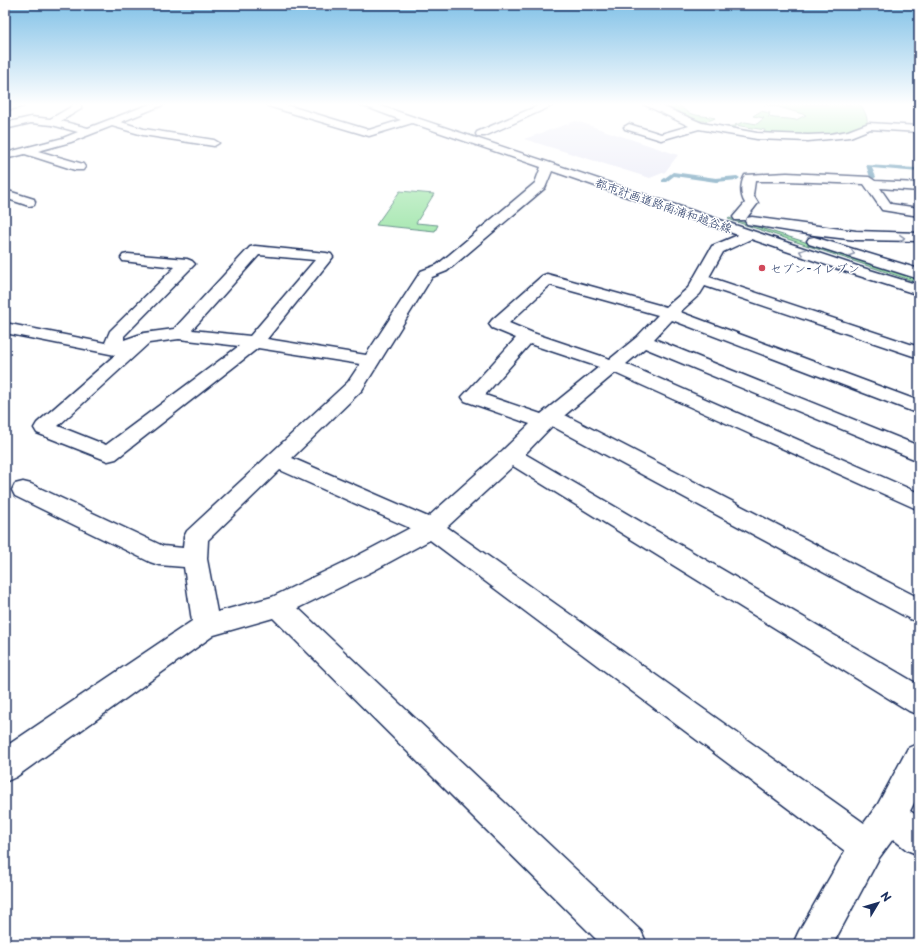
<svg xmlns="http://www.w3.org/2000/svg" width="924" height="949" font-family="'Playpen Sans','Klee One',sans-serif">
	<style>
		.built { fill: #e7e8f6 }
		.green { fill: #a6e7b0; stroke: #608b87 }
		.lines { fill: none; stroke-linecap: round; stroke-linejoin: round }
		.stream { fill: #5c92b0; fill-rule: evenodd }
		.minor-casing { stroke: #1b2f5e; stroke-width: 3 }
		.minor { fill: #fff; fill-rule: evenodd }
		.oneway { stroke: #8d97ae }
		.poi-dot { fill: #d1495b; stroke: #fff; stroke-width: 1.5 }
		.labels { text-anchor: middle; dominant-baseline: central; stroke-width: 3; stroke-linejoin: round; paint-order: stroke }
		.far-street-label { font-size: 12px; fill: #1b2f5e; stroke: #fff }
		.far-poi-label { font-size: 12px; fill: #1b2f5e; stroke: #fff; text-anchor: start }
	</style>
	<rect width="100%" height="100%" fill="#fff"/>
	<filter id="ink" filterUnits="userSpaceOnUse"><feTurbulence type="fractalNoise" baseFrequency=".025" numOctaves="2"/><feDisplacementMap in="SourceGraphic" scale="8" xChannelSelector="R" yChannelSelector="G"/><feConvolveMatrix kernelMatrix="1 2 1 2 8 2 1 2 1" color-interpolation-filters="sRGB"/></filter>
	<g filter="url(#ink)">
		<path class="built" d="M 576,121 L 678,155 L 665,172 L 650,178 L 524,139 Z"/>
		<path class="green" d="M 653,104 L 680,104 C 685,117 703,115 715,118 C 699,128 669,111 653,104 Z
			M 764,104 L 860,104 C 864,110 868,117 867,124 L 840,135 L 770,137 L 717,127 L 736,126 L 735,130 L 764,134 L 765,130 L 735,125 L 745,122 L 757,124 L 764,118 L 753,116 L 761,111 L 770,113 L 768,114 L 770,115 L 768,117 C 778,119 786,118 796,120 L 806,115 L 779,107 Z
			M 400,191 L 434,194 L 416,223 L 438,225 L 435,231 L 376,225 Z
			M 729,218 L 919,278 L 919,283 L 728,219 Z"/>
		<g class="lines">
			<path class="stream" d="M 866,165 L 916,168 L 919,166 L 919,172 L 872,168 L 876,177 L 873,179 L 870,177 Z
				M 673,172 L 716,178 L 737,176 L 740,178 L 737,180 L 716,182 L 674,176 L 666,182 L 662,182 L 662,180 Z"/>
			<g class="minor-casing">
				<path id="minor" d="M 26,104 L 24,106 L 5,111 L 5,105 Z
					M 73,104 L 81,104 L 81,109 L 61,121 L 88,128 L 150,104 L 165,104 L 121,122 L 144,129 L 214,140 L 219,143 L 214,146 L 143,135 L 112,126 L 71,142 L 38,151 L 83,164 L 85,167 L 83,170 L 75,170 L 25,154 L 5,159 L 5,153 L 63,138 L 78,132 L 52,125 L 31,123 L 5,129 L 5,123 L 31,117 L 50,119 L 71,107 Z
					M 266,104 L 283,104 L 369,130 L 401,120 L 359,104 L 375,104 L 860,267 L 919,285 L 919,295 L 850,273 L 751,239 L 723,252 L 709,277 L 919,347 L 919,358 L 705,286 L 700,294 L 680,312 L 919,401 L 919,414 L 672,320 L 654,339 L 919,446 L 919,461 L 645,348 L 626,364 L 919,493 L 919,510 L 615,373 L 565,415 L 919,598 L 919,622 L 910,619 L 552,426 L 525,454 L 919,685 L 919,715 L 909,711 L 513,466 L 447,527 L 864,823 L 878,804 L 908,748 L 919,743 L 919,793 L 910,811 L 919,817 L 919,855 L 907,850 L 893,839 L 879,858 L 833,944 L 793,944 L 799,931 L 845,851 L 430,540 L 373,571 L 298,608 L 641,931 L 647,944 L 601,944 L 273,618 L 214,635 L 16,777 L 5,782 L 5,747 L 192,621 L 184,567 L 159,565 L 150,562 L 15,496 L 12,490 L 15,484 L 23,482 L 31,484 L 163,546 L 183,548 L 184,537 L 187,531 L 348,382 L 360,364 L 258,348 L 116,459 L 108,461 L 37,433 L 34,428 L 37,423 L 115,355 L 5,333 L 5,323 L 105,343 L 110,331 L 175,267 L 123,261 L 121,258 L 123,255 L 128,254 L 187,259 L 192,261 L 195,264 L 124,336 L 124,340 L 144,333 L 174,329 L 250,247 L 255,246 L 326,253 L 331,254 L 333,257 L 267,339 L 366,355 L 421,271 L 437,265 L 535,183 L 541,167 L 412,123 L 369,136 L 268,106 ZM 552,171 L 738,235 L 712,246 L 688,288 L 666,307 L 547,274 L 542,276 L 492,320 L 489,324 L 492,328 L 516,338 L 462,397 L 465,401 L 530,424 L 503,450 L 428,517 L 292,458 L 362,390 L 432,277 L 447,271 L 545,188 ZM 259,255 L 315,260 L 250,336 L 192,330 ZM 550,285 L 658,315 L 637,337 L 610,359 L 533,333 L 509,323 ZM 179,339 L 239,346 L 106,445 L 58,426 L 149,343 ZM 530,344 L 599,367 L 541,414 L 485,395 ZM 280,470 L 410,528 L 355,557 L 272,597 L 217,612 L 207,559 L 208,540 Z
					M 542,104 L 556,104 L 485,136 L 477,136 L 476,134 L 477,132 Z
					M 643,104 L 657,104 L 702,123 L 757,133 L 808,135 L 830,134 L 848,131 L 869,123 L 919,126 L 919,132 L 870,129 L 850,137 L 808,141 L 757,139 L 699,129 L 661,140 L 625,129 L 624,127 L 629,124 L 661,134 L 689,126 Z
					M 787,173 L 869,177 L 875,181 L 919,183 L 919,191 L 880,188 L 891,204 L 919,208 L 919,216 L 882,210 L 864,184 L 787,181 L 755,181 L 753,195 L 758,203 L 745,220 L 735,220 L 733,217 L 745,203 C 740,195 740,184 745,175 Z
					M 5,190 L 34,199 L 35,202 L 34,205 L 29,206 L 5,198 Z
					M 752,217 L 856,231 L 919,233 L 919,241 L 856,240 L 814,235 L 747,224 L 745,221 L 747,218 Z
					M 814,237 L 919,269 L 919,279 L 809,244 L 807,241 L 809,238 Z"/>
			</g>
			<use href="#minor" class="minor"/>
		</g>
		<defs><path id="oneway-chevron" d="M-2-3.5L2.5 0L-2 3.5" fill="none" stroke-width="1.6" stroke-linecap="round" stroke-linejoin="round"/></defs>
		<g class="oneway">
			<use href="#oneway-chevron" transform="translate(902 238) rotate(-3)"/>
			<use href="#oneway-chevron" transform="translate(802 252) rotate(-161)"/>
			<use href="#oneway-chevron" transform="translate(852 253) rotate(18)"/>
		</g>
	</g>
	<linearGradient id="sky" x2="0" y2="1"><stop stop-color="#81c1e7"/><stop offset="0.44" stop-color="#fff"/><stop offset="1" stop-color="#fff" stop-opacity="0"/></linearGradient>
	<rect width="924" height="237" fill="url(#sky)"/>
	<circle class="poi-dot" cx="762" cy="268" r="4"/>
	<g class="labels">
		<g class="far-street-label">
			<text transform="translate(664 205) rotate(19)">都市計画道路南浦和越谷線</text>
		</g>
		<g class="far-poi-label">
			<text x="770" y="268">セブン-イレブン</text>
		</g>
	</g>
	<rect width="924" height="949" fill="none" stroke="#fff" stroke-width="20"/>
	<rect x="10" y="10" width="904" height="929" fill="none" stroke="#1b2f5e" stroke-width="1.5" filter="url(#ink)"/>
	<g transform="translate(878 903) rotate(52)" stroke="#ffffff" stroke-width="3" paint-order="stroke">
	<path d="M0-3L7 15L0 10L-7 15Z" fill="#1b2f5e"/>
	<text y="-6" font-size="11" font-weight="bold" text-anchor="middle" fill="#1b2f5e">N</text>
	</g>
</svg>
